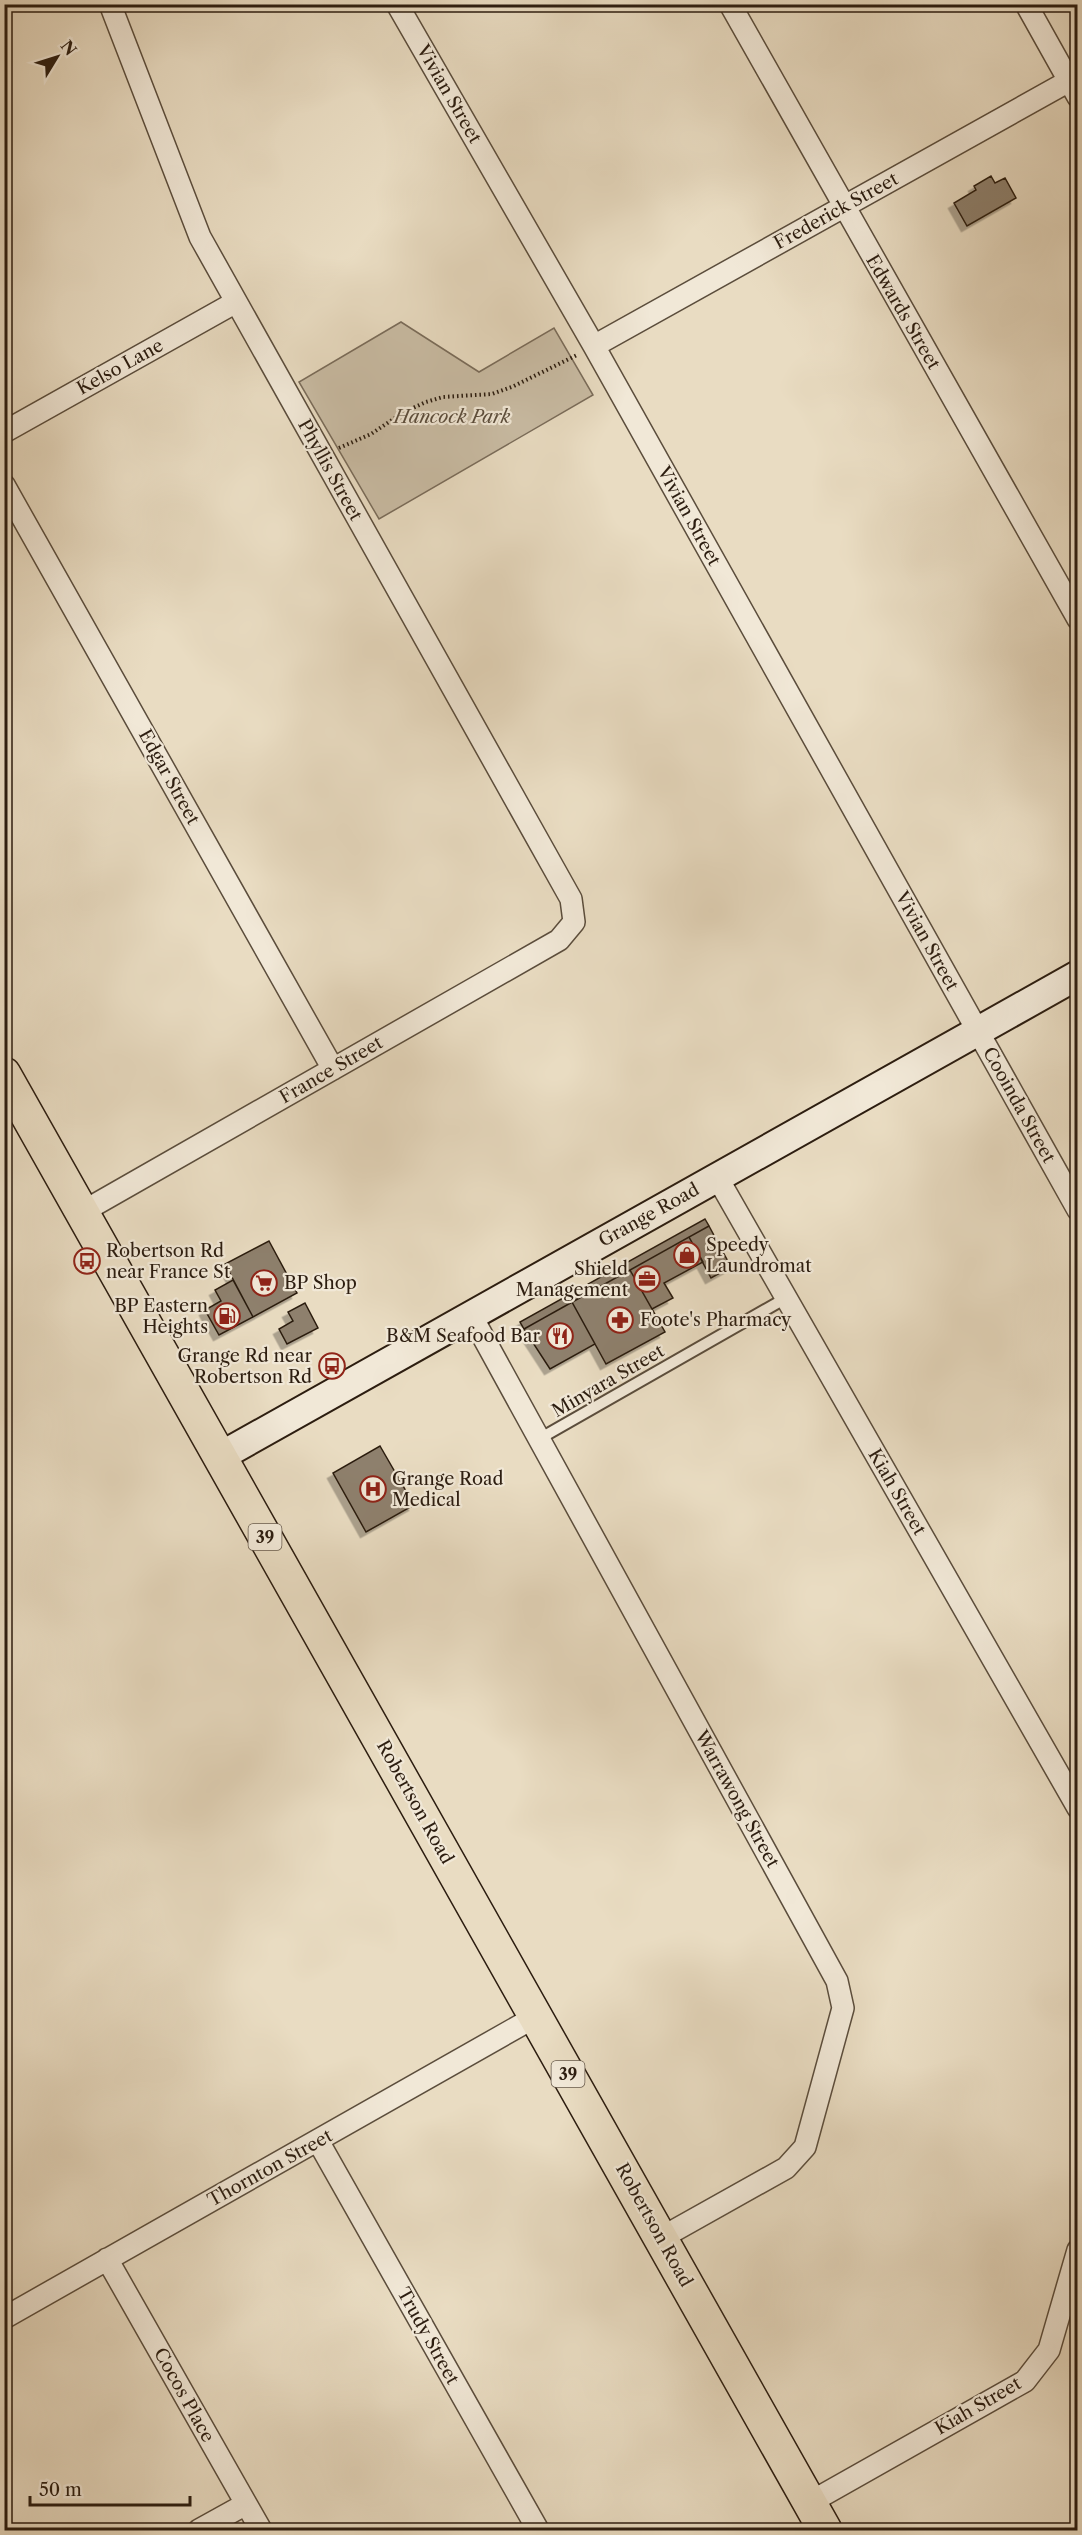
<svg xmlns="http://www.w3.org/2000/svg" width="1082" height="2535" font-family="'Libre Caslon Text',serif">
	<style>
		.green { fill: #c9bca4; stroke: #7a6c5a; stroke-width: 1.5 }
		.building { fill: #8e806d; stroke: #2c1d10; stroke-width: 1.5; filter: url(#shadow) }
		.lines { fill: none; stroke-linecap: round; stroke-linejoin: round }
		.service-casing { stroke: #5b4d3c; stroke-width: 14 }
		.minor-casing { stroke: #5b4d3c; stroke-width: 24 }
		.secondary-casing { stroke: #2c1d10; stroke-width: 32 }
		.primary-casing { stroke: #2c1d10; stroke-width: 36 }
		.path { stroke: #2c1d10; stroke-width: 4; stroke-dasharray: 1.5 3; stroke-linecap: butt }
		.service { stroke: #f1e8d7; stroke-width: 10 }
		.minor { stroke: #f1e8d7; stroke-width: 21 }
		.secondary { stroke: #f1e8d7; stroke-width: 28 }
		.primary { stroke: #e9dcc2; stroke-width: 33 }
		.labels { text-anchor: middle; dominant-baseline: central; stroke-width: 4.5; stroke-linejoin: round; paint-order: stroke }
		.shield { fill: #f1e8d7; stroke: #675a4c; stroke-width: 1.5 }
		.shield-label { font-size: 16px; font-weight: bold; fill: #2c1d10 }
		.street-label { font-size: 18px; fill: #2c1d10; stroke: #f1e8d7 }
		.park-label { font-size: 18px; font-style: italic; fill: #5b4d3c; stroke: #f1e8d7 }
		.poi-label { font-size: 18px; fill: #2c1d10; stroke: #f1e8d7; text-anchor: start }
	</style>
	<defs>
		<filter id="shadow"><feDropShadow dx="-5.5" dy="5.5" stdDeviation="0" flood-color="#0004"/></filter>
	</defs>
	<rect width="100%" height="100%" fill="#e9dcc2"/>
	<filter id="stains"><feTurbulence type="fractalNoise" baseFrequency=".00333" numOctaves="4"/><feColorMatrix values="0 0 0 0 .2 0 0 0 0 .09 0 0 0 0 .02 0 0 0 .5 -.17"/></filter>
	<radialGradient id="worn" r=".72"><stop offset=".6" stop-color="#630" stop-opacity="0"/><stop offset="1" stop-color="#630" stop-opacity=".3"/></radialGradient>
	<path class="green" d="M 401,322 L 479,372 L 554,328 L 593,395 L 379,519 L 299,382 Z"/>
	<path class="building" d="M 991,176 L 995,183 L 1005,178 L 1016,198 L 967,226 L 954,203 L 976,190 L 974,186 Z
		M 705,1219 L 709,1226 L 524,1329 L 520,1322 Z
		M 709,1226 L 731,1267 L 711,1278 L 689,1237 Z
		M 689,1237 L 703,1262 L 664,1283 L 673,1298 L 652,1309 L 630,1270 Z
		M 269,1241 L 297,1293 L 253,1317 L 225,1264 Z
		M 630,1270 L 665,1332 L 606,1364 L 572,1302 Z
		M 233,1280 L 253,1317 L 219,1335 L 205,1310 L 221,1301 L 215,1290 Z
		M 572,1302 L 595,1344 L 550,1369 L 524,1329 Z
		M 305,1303 L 318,1328 L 287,1344 L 279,1329 L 293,1321 L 288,1312 Z
		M 380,1446 L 414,1505 L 366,1532 L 333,1473 Z"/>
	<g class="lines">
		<g class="service-casing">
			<path id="service" d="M 539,1439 L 786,1298"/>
		</g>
		<g class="minor-casing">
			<path id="minor" d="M 397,4 L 594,346 L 1078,1210
				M 730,4 L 1078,619
				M 1026,4 L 1078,97
				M 594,346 L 1078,76
				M 4,432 L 236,302
				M 4,485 L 333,1069
				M 717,1177 L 1078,1808
				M 84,1211 L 559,940 L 574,922 L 571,899 L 200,237 L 110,4
				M 471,1315 L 837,1981 L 843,2008 L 805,2147 L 786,2168 L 661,2238
				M 318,2141 L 538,2530
				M 107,2259 L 261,2530
				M 4,2318 L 535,2017
				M 809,2503 L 1025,2381 L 1049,2350 L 1078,2250
				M 199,2530 L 246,2504"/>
		</g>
		<g class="secondary-casing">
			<path id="secondary" d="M 221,1456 L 1078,975"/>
		</g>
		<g class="primary-casing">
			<path id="primary" d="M 4,1074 L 825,2530"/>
		</g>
		<path class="path" d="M 339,448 L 371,434 L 404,412 L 426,402 L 443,397 L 492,394 L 514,386 L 577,355"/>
		<use href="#service" class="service"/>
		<use href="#minor" class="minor"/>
		<use href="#secondary" class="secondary"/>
		<use href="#primary" class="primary"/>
	</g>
	<defs>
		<g id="shop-ring" transform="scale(1.35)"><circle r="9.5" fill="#f1e8d7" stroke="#8f2418" stroke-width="1.5"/><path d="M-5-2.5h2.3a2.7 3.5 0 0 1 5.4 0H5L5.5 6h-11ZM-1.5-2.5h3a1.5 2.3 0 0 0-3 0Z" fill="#8f2418"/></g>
		<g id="bus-ring" transform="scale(1.35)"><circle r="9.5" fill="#f1e8d7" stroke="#8f2418" stroke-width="1.5"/><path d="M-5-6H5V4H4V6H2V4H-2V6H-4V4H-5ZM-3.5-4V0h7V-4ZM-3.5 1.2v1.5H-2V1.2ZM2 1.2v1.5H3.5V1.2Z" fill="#8f2418"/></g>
		<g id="office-ring" transform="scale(1.35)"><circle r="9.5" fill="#f1e8d7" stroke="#8f2418" stroke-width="1.5"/><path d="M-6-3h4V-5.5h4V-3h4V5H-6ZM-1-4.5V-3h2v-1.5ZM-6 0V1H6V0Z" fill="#8f2418"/></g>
		<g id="supermarket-ring" transform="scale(1.35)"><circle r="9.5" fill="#f1e8d7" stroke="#8f2418" stroke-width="1.5"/><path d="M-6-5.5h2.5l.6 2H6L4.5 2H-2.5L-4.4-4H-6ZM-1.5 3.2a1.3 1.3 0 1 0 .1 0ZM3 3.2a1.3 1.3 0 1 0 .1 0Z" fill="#8f2418"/></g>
		<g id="fuel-ring" transform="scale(1.35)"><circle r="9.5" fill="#f1e8d7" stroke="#8f2418" stroke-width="1.5"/><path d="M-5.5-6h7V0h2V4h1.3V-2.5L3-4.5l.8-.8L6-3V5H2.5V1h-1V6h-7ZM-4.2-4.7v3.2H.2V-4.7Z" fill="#8f2418"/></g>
		<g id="pharmacy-ring" transform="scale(1.35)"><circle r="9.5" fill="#f1e8d7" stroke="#8f2418" stroke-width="1.5"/><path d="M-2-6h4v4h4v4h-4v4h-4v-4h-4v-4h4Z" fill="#8f2418"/></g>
		<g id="restaurant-ring" transform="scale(1.35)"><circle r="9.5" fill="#f1e8d7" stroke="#8f2418" stroke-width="1.5"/><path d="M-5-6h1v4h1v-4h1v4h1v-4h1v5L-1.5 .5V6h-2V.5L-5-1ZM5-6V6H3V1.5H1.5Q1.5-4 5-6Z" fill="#8f2418"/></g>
		<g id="hospital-ring" transform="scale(1.35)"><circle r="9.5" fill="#f1e8d7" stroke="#8f2418" stroke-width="1.5"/><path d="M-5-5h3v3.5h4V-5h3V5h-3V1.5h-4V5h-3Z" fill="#8f2418"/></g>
	</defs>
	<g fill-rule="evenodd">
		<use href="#shop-ring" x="687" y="1255"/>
		<use href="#bus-ring" x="87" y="1261"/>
		<use href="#office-ring" x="647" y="1279"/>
		<use href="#supermarket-ring" x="264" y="1283"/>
		<use href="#fuel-ring" x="227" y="1316"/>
		<use href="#pharmacy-ring" x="620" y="1320"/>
		<use href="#restaurant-ring" x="560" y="1336"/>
		<use href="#bus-ring" x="332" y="1366"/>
		<use href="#hospital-ring" x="373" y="1489"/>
	</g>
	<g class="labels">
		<g class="shield">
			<rect x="248.5" y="1524" width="33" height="26" rx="4.5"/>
			<rect x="551.5" y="2061" width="33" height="26" rx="4.5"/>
		</g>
		<g class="shield-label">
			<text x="265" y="1537">39</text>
			<text x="568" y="2074">39</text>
		</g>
		<g class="street-label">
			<text transform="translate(449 94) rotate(60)">Vivian Street</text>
			<text transform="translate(836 211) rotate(-29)">Frederick Street</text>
			<text transform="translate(903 312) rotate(60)">Edwards Street</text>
			<text transform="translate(120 367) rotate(-29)">Kelso Lane</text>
			<text transform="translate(330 470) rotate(61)">Phyllis Street</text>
			<text transform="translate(689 516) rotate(61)">Vivian Street</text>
			<text transform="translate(169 777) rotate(61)">Edgar Street</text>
			<text transform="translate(927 941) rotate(61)">Vivian Street</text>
			<text transform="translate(331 1070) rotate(-30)">France Street</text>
			<text transform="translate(1019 1105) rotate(61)">Cooinda Street</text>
			<text transform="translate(649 1215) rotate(-29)">Grange Road</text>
			<text transform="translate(608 1381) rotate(-30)">Minyara Street</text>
			<text transform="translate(897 1492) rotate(60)">Kiah Street</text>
			<text transform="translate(737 1799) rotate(61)">Warrawong Street</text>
			<text transform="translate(415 1802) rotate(61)">Robertson Road</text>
			<text transform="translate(270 2168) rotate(-29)">Thornton Street</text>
			<text transform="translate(654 2225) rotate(61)">Robertson Road</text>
			<text transform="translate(428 2336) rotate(61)">Trudy Street</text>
			<text transform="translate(184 2395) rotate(61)">Cocos Place</text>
			<text transform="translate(978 2406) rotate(-30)">Kiah Street</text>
		</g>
		<g class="park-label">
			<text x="452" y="417">Hancock Park</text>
		</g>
		<g class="poi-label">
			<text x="706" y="1245">Speedy<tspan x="706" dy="21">Laundromat</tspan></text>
			<text x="106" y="1251">Robertson Rd<tspan x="106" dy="21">near France St</tspan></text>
			<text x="628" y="1269" text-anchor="end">Shield<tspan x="628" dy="21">Management</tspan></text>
			<text x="284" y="1283">BP Shop</text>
			<text x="208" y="1306" text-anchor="end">BP Eastern<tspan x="208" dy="21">Heights</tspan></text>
			<text x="640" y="1320">Foote's Pharmacy</text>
			<text x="540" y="1336" text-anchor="end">B&amp;M Seafood Bar</text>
			<text x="312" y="1356" text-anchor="end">Grange Rd near<tspan x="312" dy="21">Robertson Rd</tspan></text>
			<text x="392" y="1479">Grange Road<tspan x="392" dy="21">Medical</tspan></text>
		</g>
	</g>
	<rect width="1082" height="2535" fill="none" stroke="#e9dcc2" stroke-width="24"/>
	<rect x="6" y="6" width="1070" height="2523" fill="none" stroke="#2c1d10" stroke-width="3"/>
	<rect x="12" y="12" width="1058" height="2511" fill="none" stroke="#2c1d10" stroke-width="1.5"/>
	<g transform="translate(57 57) rotate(52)" stroke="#f1e8d7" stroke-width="4.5" paint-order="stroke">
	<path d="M0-4.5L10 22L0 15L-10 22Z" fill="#2c1d10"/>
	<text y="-9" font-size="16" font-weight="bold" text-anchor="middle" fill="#2c1d10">N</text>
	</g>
	<path d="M30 2496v9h160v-9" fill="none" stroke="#2c1d10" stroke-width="3"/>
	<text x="39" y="2496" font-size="18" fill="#2c1d10" stroke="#f1e8d7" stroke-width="4.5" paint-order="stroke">50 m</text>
	<rect width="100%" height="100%" filter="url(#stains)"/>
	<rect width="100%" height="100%" fill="url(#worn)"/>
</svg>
